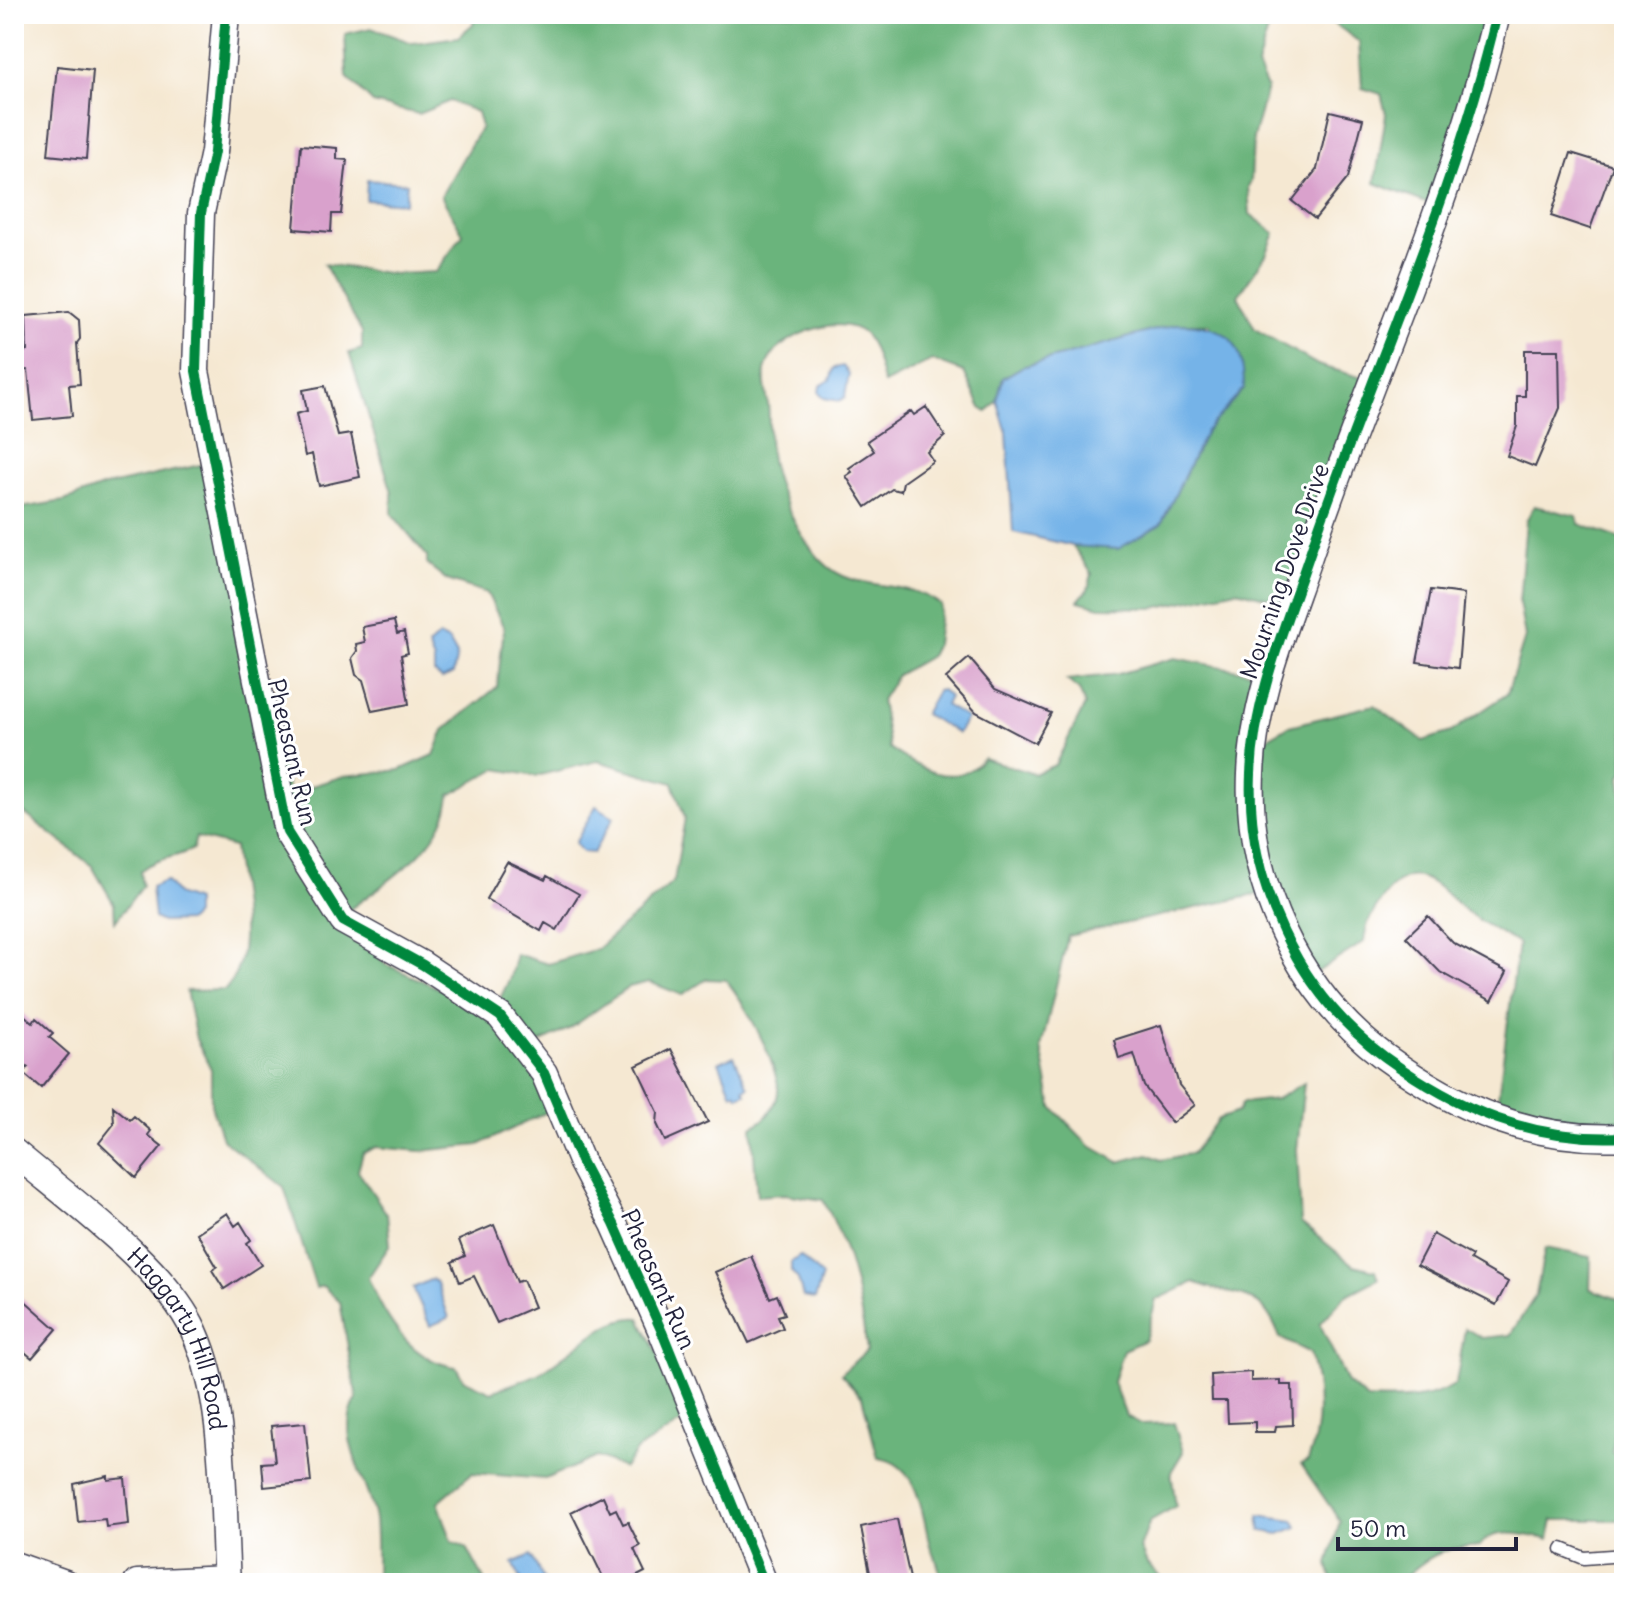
<svg xmlns="http://www.w3.org/2000/svg" width="1638" height="1597" font-family="Delius,sans-serif">
	<style>
		.forest { fill: #6ab47b; stroke: #466b5b; stroke-width: 2; fill-rule: evenodd }
		.water { fill: #75b3e8; stroke: #4c6a92; stroke-width: 2 }
		.building { fill: #d9a1cc }
		.lines { fill: none; stroke-linecap: round; stroke-linejoin: round }
		.lane-casing { stroke: #424052; stroke-width: 15 }
		.street-casing { stroke: #424052; stroke-width: 29 }
		.lane { stroke: #fff; stroke-width: 12 }
		.street { stroke: #fff; stroke-width: 26 }
		.cycleway-casing { stroke: #fff; stroke-width: 15 }
		.cycleway { stroke: #00873e; stroke-width: 10 }
		.labels { text-anchor: middle; dominant-baseline: central; stroke-width: 6; stroke-linejoin: round; paint-order: stroke }
		.street-label { font-size: 24px; fill: #22223b; stroke: #fff }
	</style>
	<rect width="100%" height="100%" fill="#fff"/>
	<filter id="ink" filterUnits="userSpaceOnUse"><feTurbulence type="fractalNoise" baseFrequency=".0125" numOctaves="2"/><feDisplacementMap in="SourceGraphic" scale="16" xChannelSelector="R" yChannelSelector="G"/><feConvolveMatrix kernelMatrix="1 2 1 2 8 2 1 2 1" color-interpolation-filters="sRGB"/></filter>
	<filter id="wash" filterUnits="userSpaceOnUse"><feTurbulence type="fractalNoise" baseFrequency=".006" numOctaves="4" result="noise"/><feDisplacementMap in="SourceGraphic" scale="32" xChannelSelector="R" yChannelSelector="G"/><feGaussianBlur stdDeviation="1.8" result="paint"/><feColorMatrix in="noise" values="0 0 0 0 0 0 0 0 0 0 0 0 0 0 0 0 0 1.4 0 .05"/><feComposite in="paint" operator="in"/></filter>
	<g filter="url(#wash)">
		<rect width="100%" height="100%" fill="#f5e8d2"/>
		<path class="forest" d="M 475,14 L 1494,14 L 1433,206 L 1375,183 L 1386,114 L 1381,94 L 1362,88 L 1359,42 C 1321,12 1311,9 1268,30 L 1257,66 L 1267,88 L 1253,138 L 1251,182 L 1248,187 L 1250,214 L 1275,233 L 1266,255 L 1238,296 L 1255,329 L 1318,365 L 1366,379 L 1289,603 L 1237,590 L 1154,608 L 1100,607 L 1078,601 L 1088,589 L 1092,574 L 1073,546 L 1161,524 L 1206,431 L 1244,388 L 1209,324 L 1177,324 L 1022,367 L 1003,378 L 997,401 L 987,412 L 981,408 L 964,372 L 932,360 L 884,384 C 879,370 875,343 863,333 C 838,312 775,337 766,367 C 762,379 767,393 768,404 C 770,420 768,437 770,453 C 774,486 799,539 823,562 C 853,594 906,577 941,605 L 936,644 L 930,656 L 897,675 L 881,700 L 889,748 C 916,767 956,792 983,758 L 1034,774 L 1055,765 L 1085,705 L 1079,690 L 1067,680 L 1118,674 L 1175,658 L 1265,675 L 1256,745 L 1289,726 L 1374,705 L 1423,741 L 1451,732 L 1507,694 L 1525,637 L 1519,603 L 1526,521 L 1534,506 L 1577,516 L 1579,524 L 1624,540 L 1624,772 L 1620,778 L 1624,804 L 1624,1138 L 1495,1120 L 1518,944 C 1502,934 1485,925 1470,914 C 1442,894 1417,851 1384,897 C 1372,913 1366,922 1364,942 L 1314,974 L 1264,893 L 1068,936 L 1041,1048 L 1052,1107 L 1089,1145 L 1119,1162 L 1148,1154 L 1161,1160 L 1193,1153 L 1218,1119 L 1238,1112 L 1242,1103 L 1276,1099 L 1304,1083 L 1297,1150 L 1301,1223 L 1353,1265 L 1375,1270 L 1378,1279 L 1345,1296 L 1320,1324 L 1347,1383 L 1367,1399 C 1400,1400 1427,1402 1456,1384 L 1465,1328 L 1482,1338 L 1510,1335 L 1536,1295 L 1545,1248 L 1591,1257 L 1590,1289 L 1624,1301 L 1624,1380 L 1619,1389 L 1612,1453 L 1624,1453 L 1624,1520 L 1553,1520 L 1549,1539 C 1527,1536 1492,1525 1479,1547 C 1444,1545 1423,1559 1399,1583 L 1333,1583 L 1328,1564 L 1340,1521 L 1301,1464 L 1308,1461 C 1322,1427 1320,1390 1310,1353 L 1280,1338 C 1260,1285 1240,1301 1194,1282 L 1156,1300 L 1145,1340 L 1123,1350 L 1113,1382 L 1126,1416 L 1141,1424 L 1174,1423 L 1183,1452 L 1171,1472 L 1176,1506 L 1150,1521 L 1140,1548 L 1147,1564 L 1166,1583 L 940,1583 C 940,1558 933,1560 929,1542 C 922,1510 917,1462 878,1458 L 862,1397 L 841,1374 L 867,1350 C 859,1297 850,1247 823,1200 L 785,1194 L 757,1196 L 752,1127 C 768,1120 782,1099 777,1081 C 770,1050 746,1005 726,980 L 707,979 L 682,995 L 649,982 L 629,987 L 571,1028 L 531,1047 L 551,1110 L 479,1145 L 420,1151 L 376,1147 L 363,1153 L 358,1171 L 387,1214 L 390,1245 L 368,1278 C 385,1318 410,1361 456,1367 L 463,1379 L 491,1392 C 508,1385 528,1380 543,1371 C 569,1355 608,1314 640,1318 L 690,1417 L 637,1450 L 624,1468 L 597,1457 L 545,1479 L 472,1473 L 438,1502 L 452,1541 L 467,1548 L 486,1583 L 376,1583 C 376,1562 377,1540 375,1520 C 370,1485 333,1434 357,1399 L 340,1302 L 323,1286 L 316,1288 L 284,1187 L 222,1139 L 211,1105 L 211,1069 L 196,1039 L 186,991 L 225,990 C 257,954 238,891 234,847 L 196,837 L 193,849 C 174,859 157,857 140,871 L 142,886 L 115,922 L 114,904 L 92,866 L 14,805 L 14,509 L 64,501 L 105,486 L 205,464 L 289,793 L 344,776 L 400,770 L 434,755 L 444,730 L 497,687 L 504,628 L 487,593 L 447,580 L 427,564 L 427,556 L 392,514 L 392,492 L 349,353 L 362,349 L 362,332 L 324,264 L 394,274 L 436,272 L 463,234 L 441,196 L 481,127 L 477,112 L 450,101 L 418,114 L 373,103 L 347,77 L 345,34 L 371,28 L 413,43 L 458,37 L 473,24 ZM 598,761 L 673,783 L 685,818 L 674,881 L 597,949 L 548,964 L 516,954 L 510,978 L 493,1013 L 385,964 L 345,913 C 385,882 445,849 450,795 L 496,769 L 536,776 Z"/>
		<path class="water" d="M 367,180 L 407,183 L 405,203 L 366,200 Z
			M 1177,324 C 1226,324 1244,339 1244,388 L 1206,431 L 1161,524 L 1118,549 L 1073,546 L 1013,532 L 1007,433 L 997,401 L 1003,378 L 1022,367 Z
			M 843,366 L 849,374 L 845,397 L 839,401 L 824,398 L 819,392 L 820,386 L 830,380 L 834,368 Z
			M 439,636 L 449,641 L 457,655 L 453,674 L 442,679 L 434,673 L 434,661 L 428,646 Z
			M 942,690 L 949,697 L 945,705 L 967,718 L 958,733 L 924,714 L 937,691 Z
			M 596,806 L 614,817 L 593,853 L 582,852 L 575,843 Z
			M 166,881 L 177,894 L 195,901 L 195,915 L 189,921 L 162,922 L 154,918 L 151,887 Z
			M 734,1056 L 748,1087 L 744,1088 L 746,1093 L 738,1096 L 736,1092 L 732,1094 L 719,1062 Z
			M 800,1256 L 822,1276 L 815,1299 L 803,1297 L 798,1279 L 791,1271 L 791,1262 Z
			M 432,1279 L 437,1283 L 449,1318 L 430,1326 L 413,1288 Z
			M 1259,1515 L 1294,1520 L 1297,1527 L 1280,1534 L 1261,1531 Z
			M 531,1555 L 545,1583 L 523,1583 L 513,1563 Z"/>
		<g id="blocks">
			<path class="building" d="M 57,66 L 93,70 L 86,159 L 48,155 Z
				M 1330,111 L 1363,119 L 1348,178 L 1315,219 L 1292,201 L 1317,169 Z
				M 301,145 L 337,148 L 337,159 L 347,160 L 341,214 L 332,214 L 331,232 L 294,229 Z
				M 1571,153 L 1613,166 L 1590,229 L 1551,216 Z
				M 69,312 L 79,320 L 80,339 L 77,343 L 80,384 L 69,385 L 72,416 L 33,420 L 28,370 L 16,371 L 14,352 L 27,351 L 26,316 Z
				M 1525,350 L 1559,350 L 1560,408 L 1535,467 L 1507,456 L 1517,426 L 1517,396 L 1525,396 Z
				M 325,386 L 338,436 L 351,434 L 360,477 L 319,486 L 312,454 L 305,456 L 296,414 L 307,411 L 303,390 Z
				M 926,407 L 945,436 L 927,452 L 933,461 L 903,482 L 901,491 L 892,489 L 866,507 L 846,476 L 852,472 L 849,468 L 874,451 L 867,441 L 911,411 L 914,415 Z
				M 1431,590 L 1464,594 L 1458,668 L 1417,662 Z
				M 394,621 L 397,634 L 404,632 L 408,653 L 401,655 L 409,704 L 372,711 L 363,680 L 356,675 L 352,658 L 357,651 L 356,644 L 365,642 L 362,627 Z
				M 969,658 L 995,689 L 1051,713 L 1035,743 L 976,712 L 946,678 Z
				M 507,862 L 545,880 L 547,876 L 579,894 L 557,930 L 545,923 L 541,931 L 486,899 Z
				M 1428,916 L 1453,943 L 1507,972 L 1492,1001 L 1440,972 L 1406,937 Z
				M 22,1013 L 33,1023 L 36,1018 L 53,1033 L 49,1037 L 69,1054 L 41,1088 L 23,1073 L 28,1067 L 14,1056 L 14,1022 Z
				M 1161,1025 L 1179,1085 L 1195,1105 L 1172,1123 L 1144,1086 L 1134,1054 L 1119,1059 L 1114,1040 Z
				M 671,1049 L 708,1122 L 665,1141 L 657,1124 L 658,1112 L 636,1066 Z
				M 113,1106 L 130,1120 L 134,1116 L 151,1131 L 148,1135 L 162,1146 L 136,1178 L 99,1143 L 114,1124 Z
				M 227,1213 L 235,1226 L 240,1222 L 251,1240 L 247,1243 L 261,1265 L 224,1289 L 212,1270 L 217,1267 L 197,1233 Z
				M 494,1225 L 517,1282 L 523,1280 L 534,1307 L 497,1323 L 474,1276 L 460,1282 L 452,1262 L 465,1256 L 459,1240 Z
				M 1433,1234 L 1472,1256 L 1470,1260 L 1508,1282 L 1496,1305 L 1417,1265 Z
				M 751,1256 L 770,1298 L 777,1295 L 785,1314 L 778,1316 L 783,1328 L 749,1343 L 715,1272 Z
				M 14,1291 L 57,1329 L 32,1358 L 14,1343 Z
				M 1251,1372 L 1251,1381 L 1281,1380 L 1281,1385 L 1292,1385 L 1293,1425 L 1276,1426 L 1275,1432 L 1255,1432 L 1255,1422 L 1228,1423 L 1227,1401 L 1212,1401 L 1211,1375 Z
				M 305,1423 L 311,1482 L 264,1487 L 262,1463 L 275,1462 L 271,1426 Z
				M 108,1476 L 108,1480 L 125,1478 L 129,1524 L 106,1527 L 105,1519 L 78,1522 L 74,1484 Z
				M 603,1496 L 610,1512 L 616,1509 L 623,1524 L 628,1522 L 640,1546 L 634,1549 L 645,1572 L 624,1583 L 606,1583 L 571,1512 Z
				M 897,1519 L 911,1583 L 872,1583 L 861,1527 Z"/>
		</g>
	</g>
	<g filter="url(#ink)">
		<use href="#blocks" fill-opacity="0" stroke="#424052" stroke-width="2"/>
		<g class="lines">
			<g class="lane-casing">
				<path id="lane" d="M 1562,1549 L 1584,1558 L 1624,1555"/>
			</g>
			<g class="street-casing">
				<g id="street">
					<path d="M 226,14 L 214,152 L 201,213 L 196,371 L 287,832 L 343,921 L 423,965 L 500,1016 L 544,1073 L 581,1161 L 614,1224 L 662,1332 L 764,1583"/>
					<path d="M 1497,14 C 1453,201 1369,377 1308,559 C 1284,629 1254,699 1251,774 C 1246,882 1298,993 1385,1057 C 1458,1110 1532,1142 1624,1137"/>
					<path id="s1" d="M 14,1152 C 68,1198 165,1267 194,1331 C 227,1403 222,1504 227,1583"/>
					<path d="M 14,1565 L 65,1583"/>
					<path d="M 137,1583 L 227,1579"/>
				</g>
			</g>
			<use href="#lane" class="lane"/>
			<use href="#street" class="street"/>
			<g class="cycleway-casing">
				<path id="cycleway" d="M 226,14 L 214,152 L 201,213 L 196,371 L 287,832 L 343,921 L 423,965 L 500,1016 L 544,1073 L 581,1161 L 614,1224 L 662,1332 L 764,1583
					M 1497,14 C 1453,201 1369,377 1308,559 C 1284,629 1254,699 1251,774 C 1246,882 1298,993 1385,1057 C 1458,1110 1532,1142 1624,1137"/>
			</g>
			<use href="#cycleway" class="cycleway"/>
		</g>
	</g>
	<g class="labels">
		<g class="street-label">
			<text transform="translate(1284 571) rotate(-71)">Mourning Dove Drive</text>
			<text transform="translate(293 752) rotate(77)">Pheasant Run</text>
			<text transform="translate(659 1279) rotate(66)">Pheasant Run</text>
			<text stroke="none"><textPath href="#s1" startOffset="256">Haggarty Hill Road</textPath></text>
		</g>
	</g>
	<rect width="1638" height="1597" fill="none" stroke="#fff" stroke-width="48"/>
	<path d="M1338 1537v12h178v-12" fill="none" stroke="#22223b" stroke-width="4"/>
	<text x="1350" y="1537" font-size="24" fill="#22223b" stroke="#ffffff" stroke-width="6" paint-order="stroke">50 m</text>
</svg>
